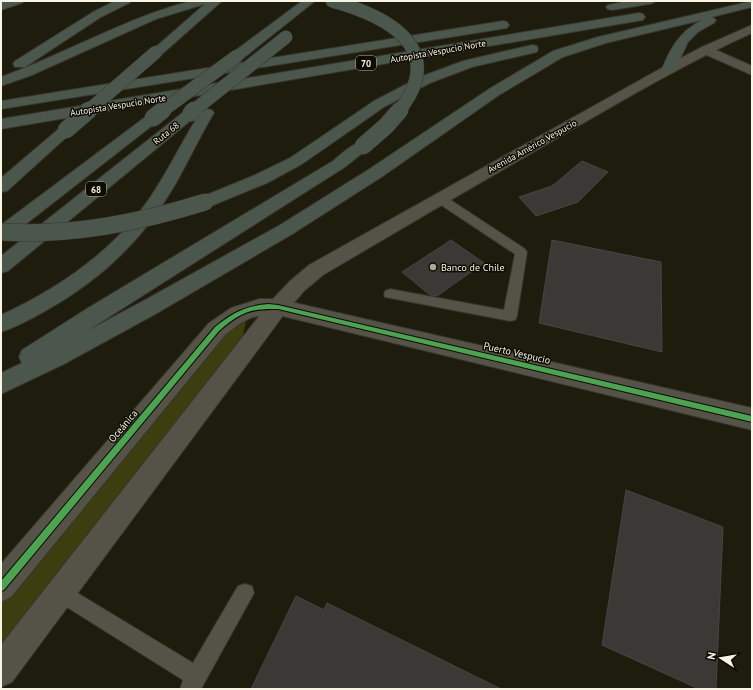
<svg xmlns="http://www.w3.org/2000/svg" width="753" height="690" font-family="'PT Sans',sans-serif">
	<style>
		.green { fill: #3d3e10 }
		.building { fill: #3a3936; stroke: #474645 }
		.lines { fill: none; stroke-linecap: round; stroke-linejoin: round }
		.service-casing { stroke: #38352c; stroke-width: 2 }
		.minor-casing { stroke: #38352c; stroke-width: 2 }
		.secondary-casing { stroke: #38352c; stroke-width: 2 }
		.motorway-casing { stroke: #38352c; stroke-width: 2 }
		.service { fill: #555348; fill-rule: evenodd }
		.minor { fill: #555348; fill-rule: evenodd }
		.secondary { fill: #555348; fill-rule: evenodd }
		.motorway { fill: #4b574d; fill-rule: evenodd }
		.motorway-bridge-far1-casing { stroke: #38352c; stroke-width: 14; stroke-linecap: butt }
		.motorway-bridge-casing { stroke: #38352c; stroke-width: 18; stroke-linecap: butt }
		.motorway-bridge-far1 { stroke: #4b574d; stroke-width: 13 }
		.motorway-bridge { stroke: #4b574d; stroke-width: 17 }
		.cycleway-casing { stroke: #0d0b02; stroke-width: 2 }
		.cycleway { fill: #4ca352; fill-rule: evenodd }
		.poi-dot { fill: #aca999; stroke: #0d0b02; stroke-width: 1.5 }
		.labels { text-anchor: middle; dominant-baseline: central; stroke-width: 3; stroke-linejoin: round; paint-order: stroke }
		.far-street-label { font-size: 9px; fill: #f8f5e4; stroke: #0d0b02 }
		.shield { fill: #0d0b02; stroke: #b2afa0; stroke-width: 1 }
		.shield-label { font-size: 9px; font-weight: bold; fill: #f8f5e4 }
		.poi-label { font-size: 10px; fill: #f8f5e4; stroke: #0d0b02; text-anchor: start }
		.street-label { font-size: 10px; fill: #f8f5e4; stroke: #0d0b02 }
	</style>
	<rect width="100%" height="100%" fill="#1e1c0d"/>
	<path class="green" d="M 249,310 L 242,339 L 1,655 L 1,576 L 204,333 Z"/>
	<path class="building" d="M 582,161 L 608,172 L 578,202 L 536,216 L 519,197 L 552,186 Z
		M 451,240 L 484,263 L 437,296 L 430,295 L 402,272 Z
		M 552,240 L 661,262 L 662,352 L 539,323 Z
		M 626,490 L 723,527 L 716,689 L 699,689 L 602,645 Z
		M 296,596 L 324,610 L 327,603 L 501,689 L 251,689 Z"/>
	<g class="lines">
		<g class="service-casing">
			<path id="service" d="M 439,194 L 443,195 L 525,249 L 527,252 L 517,316 L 515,320 L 510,321 L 385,297 L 384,294 L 385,291 L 390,289 L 504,310 L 515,254 L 435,201 L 433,198 L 435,195 Z
				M 61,583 L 193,663 L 238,586 L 245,584 L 252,586 L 254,593 L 201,689 L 180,689 L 183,680 L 54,599 L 52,592 L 54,585 Z"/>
		</g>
		<g class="minor-casing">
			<path id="minor" d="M 707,46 L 752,66 L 752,75 L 702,53 L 701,50 L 702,47 Z
				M 259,299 L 278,299 L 752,408 L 752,430 L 278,315 C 252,314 245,319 225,335 L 11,597 L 1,602 L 1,564 L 209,323 L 231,308 Z"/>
		</g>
		<g class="secondary-casing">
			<path id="secondary" d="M 752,25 L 752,33 C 690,61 632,95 573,129 C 490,177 406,226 323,275 L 304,291 L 285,313 L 12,682 L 1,687 L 1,645 L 271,301 L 290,281 L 309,265 L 658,70 L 702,47 Z"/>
		</g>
		<g class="motorway-casing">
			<path id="motorway" d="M 7,1 L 24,1 L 22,3 L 1,10 L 1,3 Z
				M 115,1 L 131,1 L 129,3 L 101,17 L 25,67 L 15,67 L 13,64 L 15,61 L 93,12 Z
				M 191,1 L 222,1 L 161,55 L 151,55 L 150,52 L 205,4 L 156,19 L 32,75 L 1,86 L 1,77 C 65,54 125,18 191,1 Z
				M 302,1 L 315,1 L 242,59 L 232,59 L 230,56 L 232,53 Z
				M 628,1 L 655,1 L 653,3 L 649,4 L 612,10 L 608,9 L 606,7 L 608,5 Z
				M 752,1 L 752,7 L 712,17 L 716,20 L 714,23 L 698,32 L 688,42 L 674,72 L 664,72 L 662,69 C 671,46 681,31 702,20 L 606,43 L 563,57 L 499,95 L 383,176 L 294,233 L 159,312 L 64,364 L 1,394 L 1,373 L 22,363 L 19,357 L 22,350 L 88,308 L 333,161 C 343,153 355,139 369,143 L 371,146 L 345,167 L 87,331 L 145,300 L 280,225 L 371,168 L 489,89 L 553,51 L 598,37 Z
				M 639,13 L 643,14 L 645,17 L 643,20 L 1,129 L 1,119 Z
				M 503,21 L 507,22 L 509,25 L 507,28 L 1,109 L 1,101 Z
				M 532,45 L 537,46 L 538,49 L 537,52 L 472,67 L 430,83 L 384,107 L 302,164 L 267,183 L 211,206 L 205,208 L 199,206 L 196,202 L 199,198 L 255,175 L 290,158 L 374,101 L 420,77 L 463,61 Z
				M 191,109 L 196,110 L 198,113 L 196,116 L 8,271 L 1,273 L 1,256 L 186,110 Z
				M 207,109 L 212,110 L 214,113 C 198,139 186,167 170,193 C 140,243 96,283 45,311 C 31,319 16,327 1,332 L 1,315 C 62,287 119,247 155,190 C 171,165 184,138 200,113 L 202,110 Z
				M 153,114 L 158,115 L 160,118 L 158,121 L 8,238 L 1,240 L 1,225 L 148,115 Z
				M 66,125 L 71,127 L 74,130 L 71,133 L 7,191 L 1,192 L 1,178 L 61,127 Z"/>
		</g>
		<use href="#service" class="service"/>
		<use href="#minor" class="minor"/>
		<use href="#secondary" class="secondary"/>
		<use href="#motorway" class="motorway"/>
		<g class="motorway-bridge-far1-casing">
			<path id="motorway-bridge-far1" d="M 332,1 C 387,16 449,48 399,111
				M 88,111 L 156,52
				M 162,111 L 237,56
				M 193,111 L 286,37"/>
		</g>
		<g class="motorway-bridge-casing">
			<path id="motorway-bridge" d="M 191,113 L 194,110
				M 153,118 L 163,110
				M 66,130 L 89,110
				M 363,146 L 386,126 L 400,110
				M 1,232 C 72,236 138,223 205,202"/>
		</g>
		<use href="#motorway-bridge-far1" class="motorway-bridge-far1"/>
		<use href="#motorway-bridge" class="motorway-bridge"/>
		<g class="cycleway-casing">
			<path id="cycleway" d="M 268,304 L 278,305 L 752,416 L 752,422 L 278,309 C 250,308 240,313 219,331 L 4,590 L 1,591 L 1,581 L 215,327 C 232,313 245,306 268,304 Z"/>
		</g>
		<use href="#cycleway" class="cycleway"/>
	</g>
	<circle class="poi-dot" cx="433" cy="267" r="4"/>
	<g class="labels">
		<g class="far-street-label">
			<text transform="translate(438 51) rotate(-10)">Autopista Vespucio Norte</text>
			<text transform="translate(118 105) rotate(-9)">Autopista Vespucio Norte</text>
			<text transform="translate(166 133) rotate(-39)">Ruta 68</text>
			<text transform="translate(532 146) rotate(-29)">Avenida Américo Vespucio</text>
		</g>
		<g class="shield">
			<rect x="356" y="56" width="20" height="14" rx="3"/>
			<rect x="86" y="182" width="20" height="14" rx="3"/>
		</g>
		<g class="shield-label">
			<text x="366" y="63">70</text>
			<text x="96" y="189">68</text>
		</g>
		<g class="poi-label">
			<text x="441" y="267">Banco de Chile</text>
		</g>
		<g class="street-label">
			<text transform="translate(517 353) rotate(13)">Puerto Vespucio</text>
			<text transform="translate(123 426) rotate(-50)">Oceánica</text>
		</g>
	</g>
	<rect width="753" height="690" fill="none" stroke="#f8f5e4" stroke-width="4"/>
	<g transform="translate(721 658) rotate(282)" stroke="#0d0b02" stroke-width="3" paint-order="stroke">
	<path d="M0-3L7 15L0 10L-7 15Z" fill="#f8f5e4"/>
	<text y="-6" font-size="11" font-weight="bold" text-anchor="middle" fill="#f8f5e4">N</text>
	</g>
</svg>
